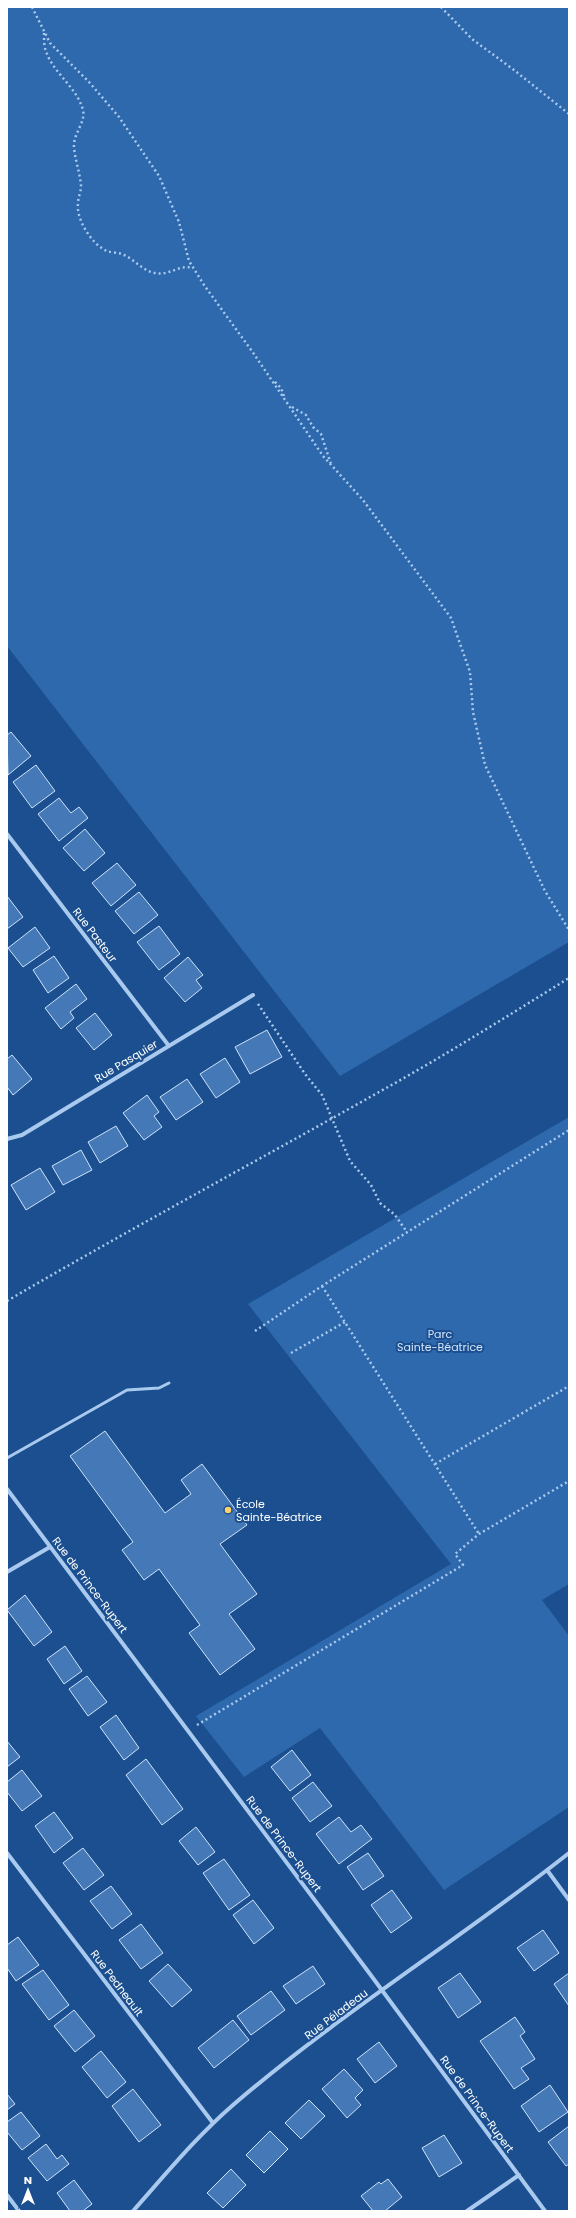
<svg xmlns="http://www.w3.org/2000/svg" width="576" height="2218" font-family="Poppins,sans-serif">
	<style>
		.green { fill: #2e69ad }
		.building { fill: #4478b7; stroke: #cfe3fa }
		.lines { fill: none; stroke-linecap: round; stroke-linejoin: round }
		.path { stroke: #a9c9ee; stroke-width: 2.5; stroke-dasharray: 2 3; stroke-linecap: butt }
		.service { stroke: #a9c9ee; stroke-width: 3 }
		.minor { stroke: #a9c9ee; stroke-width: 4 }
		.poi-dot { fill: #ffd166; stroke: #1b4f8f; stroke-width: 1.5 }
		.labels { text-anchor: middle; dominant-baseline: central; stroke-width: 4; stroke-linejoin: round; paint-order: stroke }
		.street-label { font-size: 11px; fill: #fff; stroke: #1b4f8f }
		.park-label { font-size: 11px; fill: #cfe3fa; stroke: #1b4f8f }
		.poi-label { font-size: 11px; fill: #fff; stroke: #1b4f8f; text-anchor: start }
	</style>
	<rect width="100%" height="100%" fill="#1b4f8f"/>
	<path class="green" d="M 7,7 L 569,7 L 569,942 L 340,1076 L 7,646 Z
		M 569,1117 L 569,1584 L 542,1600 L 569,1636 L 569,1807 L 444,1890 L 320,1728 L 244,1777 L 196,1716 L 451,1564 L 248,1304 Z"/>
	<path class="building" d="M 11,732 L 31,756 L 8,775 L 7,735 Z
		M 36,765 L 55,791 L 32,808 L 13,782 Z
		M 59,798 L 71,813 L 79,807 L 88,818 L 59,841 L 38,814 Z
		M 85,829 L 105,853 L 84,871 L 63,848 Z
		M 117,863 L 136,885 L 111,906 L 92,883 Z
		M 139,892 L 158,915 L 134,934 L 115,911 Z
		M 7,896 L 23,917 L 7,929 Z
		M 159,926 L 180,954 L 159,970 L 137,942 Z
		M 35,927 L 50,948 L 23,967 L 8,948 Z
		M 54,956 L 69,978 L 48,993 L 33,970 Z
		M 188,957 L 203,975 L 196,980 L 202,988 L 185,1002 L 164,978 Z
		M 76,984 L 87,999 L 70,1012 L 74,1018 L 61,1029 L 45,1008 Z
		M 95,1013 L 112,1035 L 94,1050 L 76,1028 Z
		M 267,1030 L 282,1057 L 250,1074 L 235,1047 Z
		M 12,1055 L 32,1079 L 13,1095 L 7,1087 L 7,1059 Z
		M 225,1058 L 240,1082 L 216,1098 L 200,1074 Z
		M 187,1079 L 203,1102 L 176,1120 L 160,1097 Z
		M 147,1095 L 159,1112 L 154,1116 L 162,1127 L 144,1140 L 123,1113 Z
		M 116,1126 L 128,1146 L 100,1163 L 88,1142 Z
		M 81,1150 L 92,1170 L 63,1185 L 52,1166 Z
		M 40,1168 L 55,1192 L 26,1210 L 11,1185 Z
		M 105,1431 L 165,1513 L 191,1494 L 181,1480 L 202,1464 L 247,1525 L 220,1544 L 257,1594 L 229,1614 L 255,1649 L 220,1675 L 189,1633 L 200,1625 L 159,1569 L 144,1580 L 122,1550 L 133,1542 L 70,1456 Z
		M 25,1595 L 52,1632 L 34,1646 L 7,1610 Z
		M 65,1646 L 82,1671 L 64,1684 L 47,1659 Z
		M 87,1676 L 107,1702 L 88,1716 L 69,1689 Z
		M 116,1715 L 139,1748 L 124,1760 L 100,1727 Z
		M 7,1741 L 20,1757 L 7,1767 Z
		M 292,1750 L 311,1775 L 290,1791 L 271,1767 Z
		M 146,1759 L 183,1809 L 162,1825 L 126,1775 Z
		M 22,1770 L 42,1796 L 22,1811 L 7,1792 L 7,1782 Z
		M 313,1782 L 332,1806 L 310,1822 L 292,1798 Z
		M 54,1812 L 73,1838 L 54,1853 L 35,1826 Z
		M 339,1817 L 351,1832 L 361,1825 L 372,1839 L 339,1864 L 316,1834 Z
		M 196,1827 L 215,1852 L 198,1865 L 179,1841 Z
		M 83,1848 L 104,1875 L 84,1890 L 63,1863 Z
		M 368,1853 L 384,1876 L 363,1890 L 347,1867 Z
		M 224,1859 L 250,1895 L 229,1910 L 203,1873 Z
		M 111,1886 L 132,1914 L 112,1929 L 90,1901 Z
		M 392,1890 L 412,1918 L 391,1933 L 371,1905 Z
		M 253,1900 L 274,1928 L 254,1944 L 233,1915 Z
		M 141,1924 L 163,1953 L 141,1969 L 119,1940 Z
		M 543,1930 L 559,1953 L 534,1971 L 517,1948 Z
		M 18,1937 L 39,1965 L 16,1981 L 7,1968 L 7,1945 Z
		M 168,1964 L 192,1990 L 172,2007 L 149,1981 Z
		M 313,1966 L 325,1984 L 296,2004 L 283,1986 Z
		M 43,1970 L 69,2005 L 49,2020 L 22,1984 Z
		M 460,1973 L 481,2002 L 458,2018 L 438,1988 Z
		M 569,1973 L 569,2006 L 554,1984 Z
		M 271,1991 L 285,2010 L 251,2035 L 237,2016 Z
		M 74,2010 L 95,2036 L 75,2052 L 54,2026 Z
		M 515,2017 L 525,2032 L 520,2036 L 535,2059 L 521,2068 L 529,2079 L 514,2089 L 480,2041 Z
		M 233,2020 L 249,2040 L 214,2068 L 198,2048 Z
		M 379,2042 L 397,2066 L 375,2083 L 357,2059 Z
		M 101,2051 L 126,2082 L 107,2098 L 82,2067 Z
		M 344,2069 L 363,2090 L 355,2098 L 361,2105 L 347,2118 L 322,2089 Z
		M 550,2085 L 568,2112 L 539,2132 L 521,2106 Z
		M 133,2089 L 161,2125 L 139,2142 L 112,2106 Z
		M 7,2094 L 15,2104 L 7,2110 Z
		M 309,2100 L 325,2116 L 301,2139 L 285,2123 Z
		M 21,2112 L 40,2136 L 22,2150 L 7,2132 L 7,2122 Z
		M 569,2126 L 569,2164 L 566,2166 L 548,2142 Z
		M 270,2131 L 288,2149 L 264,2173 L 246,2155 Z
		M 444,2135 L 462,2163 L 439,2177 L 422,2148 Z
		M 46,2144 L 57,2159 L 62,2155 L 69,2164 L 47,2181 L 28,2158 Z
		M 231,2169 L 246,2185 L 223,2208 L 207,2193 Z
		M 388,2179 L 402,2197 L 385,2211 L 373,2211 L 361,2196 L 379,2182 L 381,2184 Z
		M 74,2180 L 92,2204 L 83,2211 L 70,2211 L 57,2193 Z"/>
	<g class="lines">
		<path class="path" d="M 32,7 L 50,43 L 89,82 L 119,117 L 159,176 L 179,222 L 189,261 L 204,285 L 254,354 L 323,456 L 363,500 L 451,618 L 470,672 L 473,712 L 485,765 L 545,891 L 569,930
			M 441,7 L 472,39 L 514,70 L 569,114
			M 44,33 C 44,40 44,48 47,54 C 55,74 77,88 83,110 C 86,122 73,134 74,147 C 75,160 80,173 81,186 C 81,192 78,197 78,204 C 76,219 92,245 107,251 C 112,253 119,252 124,255 C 135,260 143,271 155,273 C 170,276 179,264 193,268
			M 275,382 L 281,388 L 284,396
			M 292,407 L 306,415 L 313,427 L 321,434 L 331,464
			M 258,1004 L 305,1074 L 322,1095 L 350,1161 L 371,1185 L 380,1203 L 395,1215 L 407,1232
			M 322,1286 L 479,1534
			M 7,1301 C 130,1229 255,1162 379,1092 C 444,1056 506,1017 569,978
			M 255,1331 L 322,1286 L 569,1130
			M 291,1353 L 345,1322
			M 435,1464 L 569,1386
			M 197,1725 L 463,1565 L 455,1554 L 479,1534 L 569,1481"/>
		<path class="service" d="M 7,1458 L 127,1390 L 159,1388 L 169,1383"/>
		<path class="minor" d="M 7,834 L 169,1046
			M 7,1139 L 22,1135 L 253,995
			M 7,1489 L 370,1974 L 545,2211
			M 7,1572 L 50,1547
			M 7,1853 L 213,2123
			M 547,1870 L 569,1900
			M 7,2195 L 19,2211
			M 133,2211 C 165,2175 196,2137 233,2105 C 339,2014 459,1940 569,1853
			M 467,2211 L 519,2175"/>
	</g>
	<circle class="poi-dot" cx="228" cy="1510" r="4"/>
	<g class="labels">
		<g class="street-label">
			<text transform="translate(95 935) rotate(53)">Rue Pasteur</text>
			<text transform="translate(126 1061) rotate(-31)">Rue Pasquier</text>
			<text transform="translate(90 1585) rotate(53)">Rue de Prince-Rupert</text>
			<text transform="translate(284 1844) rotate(53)">Rue de Prince-Rupert</text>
			<text transform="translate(117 1983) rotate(53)">Rue Pedneault</text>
			<text transform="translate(336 2014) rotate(-37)">Rue Péladeau</text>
			<text transform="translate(477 2104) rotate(54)">Rue de Prince-Rupert</text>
		</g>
		<g class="park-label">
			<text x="440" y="1334">Parc<tspan x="440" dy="13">Sainte-Béatrice</tspan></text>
		</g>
		<g class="poi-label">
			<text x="236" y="1504">École<tspan x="236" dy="13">Sainte-Béatrice</tspan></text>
		</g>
	</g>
	<rect width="576" height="2218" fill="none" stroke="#ffffff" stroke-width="16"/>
	<g transform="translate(28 2190)" stroke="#1b4f8f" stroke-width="3" paint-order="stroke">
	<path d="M0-3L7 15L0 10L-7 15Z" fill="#ffffff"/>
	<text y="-6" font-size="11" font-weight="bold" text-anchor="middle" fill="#ffffff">N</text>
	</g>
</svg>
